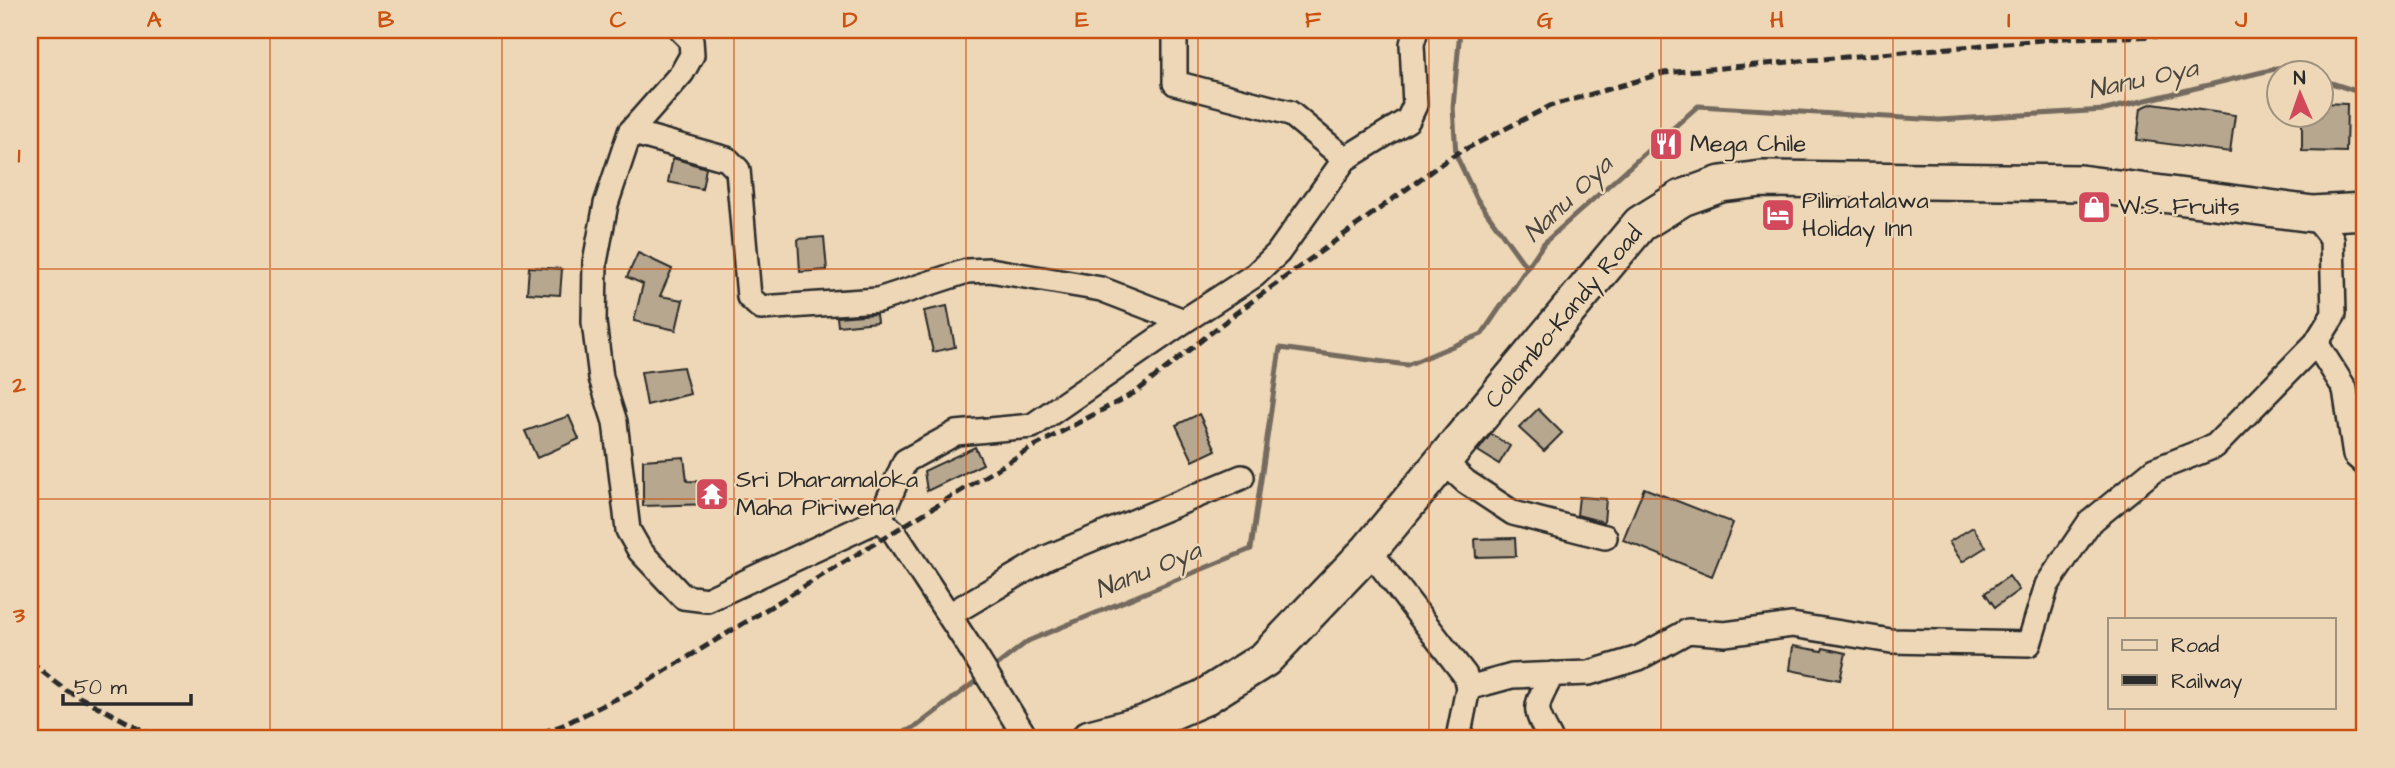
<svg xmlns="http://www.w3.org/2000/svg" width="2395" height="768" font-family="'Architects Daughter',sans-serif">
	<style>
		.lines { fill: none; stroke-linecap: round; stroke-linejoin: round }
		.stream { stroke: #746b5f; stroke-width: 5 }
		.building { fill: #b7a78f; stroke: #2b2b2b; stroke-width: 2 }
		.minor-casing { stroke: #2b2b2b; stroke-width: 28 }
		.highway-casing { stroke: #2b2b2b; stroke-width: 40 }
		.minor { stroke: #edd7b6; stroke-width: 23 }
		.highway { stroke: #edd7b6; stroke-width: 35 }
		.rail { stroke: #2b2b2b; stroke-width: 5; stroke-dasharray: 10 5; stroke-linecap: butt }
		.grid { fill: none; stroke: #cc5211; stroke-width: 2; stroke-opacity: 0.55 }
		.labels { text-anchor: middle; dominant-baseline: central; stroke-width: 5; stroke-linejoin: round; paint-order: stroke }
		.poi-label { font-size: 24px; fill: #2b2b2b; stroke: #edd7b6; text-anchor: start }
		.street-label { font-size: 24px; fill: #2b2b2b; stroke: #edd7b6 }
		.water-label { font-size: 26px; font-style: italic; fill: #494640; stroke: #edd7b6 }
		.neatline { fill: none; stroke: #cc5211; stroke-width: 2.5 }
		.grid-label { font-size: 23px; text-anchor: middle; font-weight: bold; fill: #cc5211 }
	</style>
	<rect width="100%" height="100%" fill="#edd7b6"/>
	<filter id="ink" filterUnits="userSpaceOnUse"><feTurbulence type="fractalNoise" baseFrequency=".0143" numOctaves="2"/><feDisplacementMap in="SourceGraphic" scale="14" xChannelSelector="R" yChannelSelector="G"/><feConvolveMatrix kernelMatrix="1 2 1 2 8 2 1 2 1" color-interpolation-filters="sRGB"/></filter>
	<g filter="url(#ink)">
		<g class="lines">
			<path class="stream" d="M 1460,30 L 1453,107 L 1456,155 L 1477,199 L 1527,268
				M 2322,80 L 2365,94
				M 992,669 L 1028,641 L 1251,549 L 1280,348 L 1407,365 L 1482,334 L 1544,243 L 1698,106 L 1939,120 L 2105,110 L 2283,67 L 2302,74
				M 892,738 L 917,726 L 981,677"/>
		</g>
		<path class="building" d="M 2153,103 L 2235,115 L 2230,152 L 2137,140 L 2141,108 Z
			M 2321,103 L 2347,104 L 2346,152 L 2302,151 L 2302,116 L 2321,116 Z
			M 673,158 L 706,168 L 702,189 L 668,182 Z
			M 824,237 L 827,270 L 800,272 L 798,239 Z
			M 638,253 L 672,269 L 660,296 L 683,300 L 676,330 L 634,321 L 643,284 L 627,277 Z
			M 529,267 L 562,269 L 560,295 L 527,293 Z
			M 947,306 L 955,347 L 933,352 L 924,311 Z
			M 876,314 L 877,322 L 838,326 L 837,317 Z
			M 683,367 L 690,394 L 647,405 L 641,372 Z
			M 1538,409 L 1562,433 L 1544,451 L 1519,428 Z
			M 1199,414 L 1216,450 L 1193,461 L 1176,425 Z
			M 569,416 L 579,439 L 537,458 L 525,431 Z
			M 1491,434 L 1510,446 L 1499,464 L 1478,451 Z
			M 975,447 L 983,464 L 927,491 L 924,471 Z
			M 684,457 L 687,481 L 713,482 L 710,493 L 712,504 L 643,506 L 643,460 Z
			M 1644,488 L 1733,523 L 1712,576 L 1623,540 Z
			M 1579,497 L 1606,499 L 1604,522 L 1577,515 Z
			M 1973,527 L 1986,547 L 1962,562 L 1949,542 Z
			M 1515,538 L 1516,556 L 1476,557 L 1475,539 Z
			M 2009,576 L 2019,590 L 1995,607 L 1985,593 Z
			M 1793,646 L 1822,651 L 1823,648 L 1846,653 L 1840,680 L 1790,670 Z"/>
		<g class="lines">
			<g class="minor-casing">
				<path id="minor" d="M 681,30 L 691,40 L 692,55 L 682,73 L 630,132 L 606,204 L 595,262 L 594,322 L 601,378 L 615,422 L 628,530 L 640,551 L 683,597 L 707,600 L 880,519 L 894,532 L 971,649 L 1026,738
					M 1175,30 L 1175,83 L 1290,113 L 1345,159
					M 630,132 L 727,159 L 738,170 L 749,297 L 761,308 L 878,300 L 967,271 L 990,270 L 1101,289 L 1184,321
					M 2316,343 L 2345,389 L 2355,455 L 2365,464
					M 1443,461 L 1466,482 L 1513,513 L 1605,537
					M 880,519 L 905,461 L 956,433 L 1032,426 L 1184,321 L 1255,275 L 1278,253 L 1345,159 L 1408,120 L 1415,105 L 1412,44 L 1416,30
					M 1369,550 L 1465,675 L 1468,688 L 1458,738
					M 949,615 L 1046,558 L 1242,477
					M 1468,688 L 1512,676 L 1589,673 L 1639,658 L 1688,631 L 1725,634 L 1792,625 L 1891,641 L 2029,644 L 2047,585 L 2089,523 L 2154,470 L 2215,446 L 2316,343 L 2334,314 L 2332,239 L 2313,214
					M 1550,738 C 1531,704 1536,708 1552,674"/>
			</g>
			<g class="highway-casing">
				<path id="highway" d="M 1090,738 L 1143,724 L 1203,698 L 1265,659 L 1369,550 L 1640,224 L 1682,198 L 1721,184 L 1762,179 L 2080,183 L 2313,214 L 2365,211"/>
			</g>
			<use href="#minor" class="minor"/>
			<use href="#highway" class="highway"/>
			<path class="rail" d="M 30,662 L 66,690 L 148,733 L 163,738
				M 527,738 L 563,725 L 634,690 L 1033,447 L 1136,392 L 1236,313 L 1452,156 L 1550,106 L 1664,73 L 1846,57 L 2065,38 L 2365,33"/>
		</g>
	</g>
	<path class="grid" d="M 270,30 L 270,738M 502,30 L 502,738M 734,30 L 734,738M 966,30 L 966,738M 1198,30 L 1198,738M 1429,30 L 1429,738M 1661,30 L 1661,738M 1893,30 L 1893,738M 2125,30 L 2125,619M 30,269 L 2365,269M 30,499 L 2365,499M 2125,707 L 2125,738"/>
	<defs>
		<g id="restaurant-square" transform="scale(1.75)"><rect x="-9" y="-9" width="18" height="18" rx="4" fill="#d1495b" stroke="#edd7b6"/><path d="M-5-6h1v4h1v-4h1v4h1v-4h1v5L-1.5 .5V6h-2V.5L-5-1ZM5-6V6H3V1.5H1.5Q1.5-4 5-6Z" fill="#fff"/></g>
		<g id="shop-square" transform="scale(1.75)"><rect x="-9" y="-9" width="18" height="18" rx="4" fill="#d1495b" stroke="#edd7b6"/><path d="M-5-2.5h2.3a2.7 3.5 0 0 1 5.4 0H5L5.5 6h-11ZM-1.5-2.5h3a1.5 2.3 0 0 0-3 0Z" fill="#fff"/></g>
		<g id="hotel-square" transform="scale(1.75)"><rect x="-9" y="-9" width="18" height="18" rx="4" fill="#d1495b" stroke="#edd7b6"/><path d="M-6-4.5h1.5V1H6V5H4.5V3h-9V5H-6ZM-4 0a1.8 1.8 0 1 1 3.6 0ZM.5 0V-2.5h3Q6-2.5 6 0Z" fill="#fff"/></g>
		<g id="temple-square" transform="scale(1.75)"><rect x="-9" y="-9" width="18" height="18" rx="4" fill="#d1495b" stroke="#edd7b6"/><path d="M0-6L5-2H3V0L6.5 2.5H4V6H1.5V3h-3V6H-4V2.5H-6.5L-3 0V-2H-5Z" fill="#fff"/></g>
	</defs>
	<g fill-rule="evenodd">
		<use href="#restaurant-square" x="1666" y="144"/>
		<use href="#shop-square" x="2094" y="207"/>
		<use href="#hotel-square" x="1778" y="215"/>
		<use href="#temple-square" x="712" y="494"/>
	</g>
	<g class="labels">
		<g class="poi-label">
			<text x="1690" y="144">Mega Chile</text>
			<text x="1802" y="201">Pilimatalawa<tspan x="1802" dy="28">Holiday Inn</tspan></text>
			<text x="2118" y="207">W.S. Fruits</text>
			<text x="736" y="480">Sri Dharamaloka<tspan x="736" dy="28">Maha Piriwena</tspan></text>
		</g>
		<g class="street-label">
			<text transform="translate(1564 317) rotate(-50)">Colombo-Kandy Road</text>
		</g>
		<g class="water-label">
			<text transform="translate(2143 79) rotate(-12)">Nanu Oya</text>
			<text transform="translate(1568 199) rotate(-44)">Nanu Oya</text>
			<text transform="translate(1148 570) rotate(-22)">Nanu Oya</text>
		</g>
	</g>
	<rect width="2395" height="768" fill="none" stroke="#edd7b6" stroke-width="77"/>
	<rect x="2108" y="618" width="228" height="91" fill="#edd7b6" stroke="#9f927e" stroke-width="2"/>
	<rect x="2122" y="640" width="35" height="10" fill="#edd7b6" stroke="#9f927e" stroke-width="2"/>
	<text x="2171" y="652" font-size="21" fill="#2b2b2b">Road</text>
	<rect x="2122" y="675" width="35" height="10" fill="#2b2b2b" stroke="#9f927e" stroke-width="2"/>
	<text x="2171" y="688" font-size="21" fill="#2b2b2b">Railway</text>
	<g transform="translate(2300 94) rotate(358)"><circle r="33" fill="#edd7b6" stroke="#9f927e" stroke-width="2"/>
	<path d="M0-5L12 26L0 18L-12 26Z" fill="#d1495b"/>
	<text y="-10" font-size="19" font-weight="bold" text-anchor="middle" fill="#2b2b2b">N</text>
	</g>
	<path d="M63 694v10h128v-10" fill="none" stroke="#2b2b2b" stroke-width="3.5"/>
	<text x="74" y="694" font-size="21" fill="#2b2b2b" stroke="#edd7b6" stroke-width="5" paint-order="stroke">50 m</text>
	<rect x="38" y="38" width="2318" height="692" class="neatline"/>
	<g class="grid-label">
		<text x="154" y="27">A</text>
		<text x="386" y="27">B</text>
		<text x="618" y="27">C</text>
		<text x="850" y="27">D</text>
		<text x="1082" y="27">E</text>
		<text x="1313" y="27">F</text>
		<text x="1545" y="27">G</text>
		<text x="1777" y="27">H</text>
		<text x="2009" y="27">I</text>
		<text x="2241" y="27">J</text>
		<text x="19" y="162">1</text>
		<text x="19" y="392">2</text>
		<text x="19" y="622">3</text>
	</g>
</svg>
